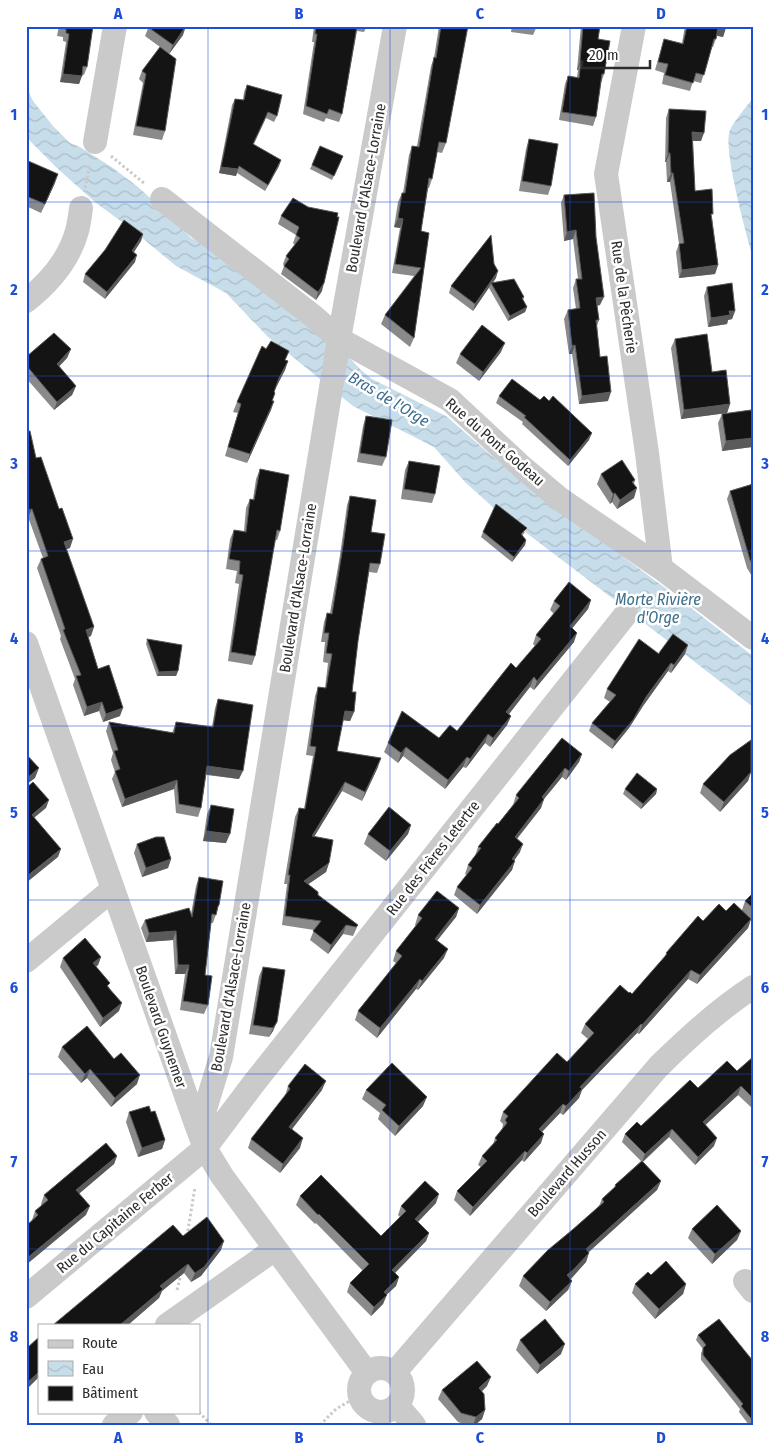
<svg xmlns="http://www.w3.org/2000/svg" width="779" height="1451" font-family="'Fira Sans Condensed',sans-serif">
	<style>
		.water { fill: url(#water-waves) }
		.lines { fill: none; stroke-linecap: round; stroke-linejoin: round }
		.path { stroke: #cacaca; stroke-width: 3; stroke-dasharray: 2.5 2.5; stroke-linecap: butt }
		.minor { stroke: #cacaca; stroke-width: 24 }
		.wall { fill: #8a8a8a }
		.shaded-wall { fill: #5a5a5a }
		.building { fill: #141414; stroke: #5a5a5a }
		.grid { fill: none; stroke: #1d4ed8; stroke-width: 1; stroke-opacity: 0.55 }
		.labels { text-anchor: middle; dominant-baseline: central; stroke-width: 5; stroke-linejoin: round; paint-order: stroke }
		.street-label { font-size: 15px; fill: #2d2d2d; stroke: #fff }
		.water-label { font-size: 16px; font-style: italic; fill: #3d6e8c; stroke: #fff }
		.neatline { fill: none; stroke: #1d4ed8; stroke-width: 2 }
		.grid-label { font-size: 16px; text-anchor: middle; font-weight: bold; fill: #1d4ed8 }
	</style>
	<defs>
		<pattern id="water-waves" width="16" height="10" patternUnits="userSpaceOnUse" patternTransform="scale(1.25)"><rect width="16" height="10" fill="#c7ddea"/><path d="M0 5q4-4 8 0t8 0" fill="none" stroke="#abbec9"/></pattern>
	</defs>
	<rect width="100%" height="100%" fill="#fff"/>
	<path class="water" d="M 26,86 L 33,101 L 53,126 L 70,143 L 80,147 L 113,168 L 138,187 L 158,205 L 191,238 L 211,247 L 330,337 L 361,370 L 372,379 L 446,416 L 522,482 L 668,590 L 753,656 L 753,707 L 616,601 L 496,510 L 465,482 L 434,447 L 353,406 L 267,336 L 226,293 L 176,266 L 129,227 L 96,203 L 57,168 L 32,143 L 26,136 Z
		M 753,98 L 753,259 C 747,236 722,148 730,130 C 734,121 747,106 753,98 Z"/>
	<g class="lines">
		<path class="path" d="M 111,156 L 145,184
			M 85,188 L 90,164
			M 187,1236 L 195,1187
			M 177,1290 L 181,1274
			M 199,1412 L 211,1425
			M 320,1425 L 336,1409 L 360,1395"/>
		<path class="minor" d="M 634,26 L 606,174 L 647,453 L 661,568
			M 95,142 L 115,26
			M 162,199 L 313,316 L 339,339 L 450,400 L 522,467 L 560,499 L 661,568 L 753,638
			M 26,301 C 49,283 69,260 77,231 C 79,224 80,216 81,208
			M 26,643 L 196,1124 L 205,1148 L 222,1176 L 367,1373
			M 26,961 L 113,889
			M 205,1148 L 202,1119 L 221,1057 L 339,339 L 395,26
			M 745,1281 L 753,1291
			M 26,1297 L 205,1148 L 254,1083 L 626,614
			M 167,1325 L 275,1249
			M359 1390a22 22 0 1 1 44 0a22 22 0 1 1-44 0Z
			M 395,1372 L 659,1066 C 689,1037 718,1010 753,987
			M 397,1405 L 414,1425
			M 156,1412 L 168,1425
			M 114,1425 L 131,1412"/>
	</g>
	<path class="wall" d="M 59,26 L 93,26 L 87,67 L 84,75 L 82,74 L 79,84 L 60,82 L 66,42 L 63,41 L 63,37 L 57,36 Z
		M 149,26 L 183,35 L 169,54 L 165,131 L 162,140 L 133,135 L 143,83 L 139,79 L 142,71 L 160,47 L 145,36 Z
		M 314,26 L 367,26 L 364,32 L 357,31 L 342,114 L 339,122 L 326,118 L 324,122 L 303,114 L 314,42 L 312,42 Z
		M 439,26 L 468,26 L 446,143 L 442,153 L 437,152 L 432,179 L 429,188 L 428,188 L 421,231 L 429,233 L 414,338 L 410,347 L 381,324 L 385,315 L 414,276 L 392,273 L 400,228 L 394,227 L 398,202 L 402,193 L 403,193 L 409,155 L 412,146 L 417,146 L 431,66 L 434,58 Z
		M 512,26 L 537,26 L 533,35 L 511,32 Z
		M 581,26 L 600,26 L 598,39 L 604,74 L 601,83 L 596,117 L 593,126 L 559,120 L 565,84 L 568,76 L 577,77 L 578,70 L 577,70 Z
		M 685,26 L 726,26 L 723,37 L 717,36 L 713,47 L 712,47 L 701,83 L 693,81 L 690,91 L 662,84 L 664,73 L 655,70 L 664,39 L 682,43 Z
		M 247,85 L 277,116 L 274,122 L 266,118 L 254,144 L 279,166 L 265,191 L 237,173 L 236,176 L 219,173 L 232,105 L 235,99 L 243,100 L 244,92 Z
		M 669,109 L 701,141 L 693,141 L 695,191 L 712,218 L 718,265 L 715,274 L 679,278 L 676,252 L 679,244 L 670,182 L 667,182 L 666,162 L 665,162 L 666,118 Z
		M 529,139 L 551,186 L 548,195 L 519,191 L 526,149 Z
		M 343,156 L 332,180 L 310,169 L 312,165 Z
		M 26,160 L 55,183 L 41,213 L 26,206 Z
		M 564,195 L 600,305 L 597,306 L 599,320 L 597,326 L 600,357 L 608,401 L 579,404 L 572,354 L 569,354 L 564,319 L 568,310 L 576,309 L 573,288 L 576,279 L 578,279 L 573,239 L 564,241 L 561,203 Z
		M 293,198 L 322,291 L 316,300 L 281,274 L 284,266 L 283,264 L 286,256 L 295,245 L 293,243 L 296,235 L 278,224 L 281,216 Z
		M 143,234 L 141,241 L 134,252 L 135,262 L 105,299 L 83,282 L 85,274 L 105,250 Z
		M 496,278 L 492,283 L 524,297 L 523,300 L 527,307 L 525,312 L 508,321 L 489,288 L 490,286 L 473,311 L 449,293 L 451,286 Z
		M 707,287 L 735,311 L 732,319 L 728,320 L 727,324 L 708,327 L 704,296 Z
		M 675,339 L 712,372 L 730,404 L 727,413 L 681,419 L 671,348 Z
		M 71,349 L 67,358 L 59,366 L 76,386 L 72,395 L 54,410 L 26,378 L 26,357 Z
		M 501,352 L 479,381 L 456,363 L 460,354 Z
		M 286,360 L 288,361 L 285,370 L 274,392 L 271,410 L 247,463 L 225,456 L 238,413 L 233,412 L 237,402 Z
		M 499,396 L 589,440 L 568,466 L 522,424 L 523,422 L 496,403 Z
		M 722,414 L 753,419 L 753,444 L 752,447 L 722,451 L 718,423 Z
		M 366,416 L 386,457 L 382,466 L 357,462 L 363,426 Z
		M 26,431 L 70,548 L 66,549 L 91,636 L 88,637 L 98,669 L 120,716 L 103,722 L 99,711 L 84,716 L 73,685 L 75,679 L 60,639 L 61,636 L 37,568 L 41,559 L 43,558 L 28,517 L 26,518 Z
		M 409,461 L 435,494 L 432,503 L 401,499 L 405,470 Z
		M 260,469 L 280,531 L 277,540 L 275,540 L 255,656 L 252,665 L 228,661 L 239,584 L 235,583 L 237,571 L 226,569 L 230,539 L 234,530 L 244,531 L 246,508 L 250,499 L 253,499 L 256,479 Z
		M 601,474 L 635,480 L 634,484 L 634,498 L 617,509 L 612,502 L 610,504 L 597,484 Z
		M 753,484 L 753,578 L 747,568 L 727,499 L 730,491 Z
		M 350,496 L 371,532 L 380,564 L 377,573 L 369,572 L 358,641 L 352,692 L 354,712 L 350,721 L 343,720 L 337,751 L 378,767 L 362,801 L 342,791 L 314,837 L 329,863 L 326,872 L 308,884 L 318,895 L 358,925 L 353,936 L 343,934 L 328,954 L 310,940 L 314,930 L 282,925 L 287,884 L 284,884 L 295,817 L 299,808 L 304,809 L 313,756 L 306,755 L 315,696 L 318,687 L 325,688 L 328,663 L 323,662 L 325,642 L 321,642 L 324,622 L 327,613 L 330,613 L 340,555 L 347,505 Z
		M 483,532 L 525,532 L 522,536 L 526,540 L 525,545 L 512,562 L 481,537 Z
		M 591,600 L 588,609 L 572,628 L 574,642 L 534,690 L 530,687 L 508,714 L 511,716 L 507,725 L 490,747 L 485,743 L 466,768 L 463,767 L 445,789 L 403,756 L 398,763 L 384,752 L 388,743 L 439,738 L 457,731 L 516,668 L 535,646 L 533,644 L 536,635 L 554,614 L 550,610 L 554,601 Z
		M 147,639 L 178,671 L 176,676 L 157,676 L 146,644 Z
		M 659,653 L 685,654 L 671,673 L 668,671 L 643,706 L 629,728 L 612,749 L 589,731 L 592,723 L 610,702 L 604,698 L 607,689 Z
		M 218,699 L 239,779 L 206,775 L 201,808 L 198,817 L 176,813 L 174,789 L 122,807 L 112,779 L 115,772 L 111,760 L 113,753 L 106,731 L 109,722 L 172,733 L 176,722 L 212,727 L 215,708 Z
		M 582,754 L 579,762 L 566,780 L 562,777 L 544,799 L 541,808 L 517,839 L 520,852 L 514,860 L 512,870 L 477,914 L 454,895 L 457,887 L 467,875 L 465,874 L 468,865 L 475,856 L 478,847 L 498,824 L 513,805 L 516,795 Z
		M 751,772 L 748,781 L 720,812 L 700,793 L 703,784 Z
		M 625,789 L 657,789 L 656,794 L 641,809 L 623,794 Z
		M 211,805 L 226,843 L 203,841 L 207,814 Z
		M 411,825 L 408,834 L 386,861 L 364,844 L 368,834 Z
		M 137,844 L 171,859 L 168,868 L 142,877 L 134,853 Z
		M 199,877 L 219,905 L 213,923 L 211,923 L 205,975 L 208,1005 L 204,1014 L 180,1010 L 185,974 L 175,974 L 173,940 L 146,942 L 141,928 L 145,920 L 191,914 L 196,886 Z
		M 753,893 L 753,921 L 751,919 L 748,928 L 697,984 L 688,979 L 639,1034 L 637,1033 L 582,1090 L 579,1098 L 563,1115 L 560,1113 L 542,1132 L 541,1143 L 524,1162 L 522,1160 L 470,1216 L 454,1200 L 457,1191 L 481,1167 L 478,1165 L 482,1156 L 493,1144 L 495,1138 L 502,1130 L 503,1124 L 500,1121 L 503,1112 L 567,1062 L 588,1039 L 581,1033 L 585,1024 L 629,993 L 632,994 L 665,957 L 666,953 L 703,921 L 726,911 L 742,910 L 745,901 Z
		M 459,908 L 456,917 L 437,941 L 444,958 L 418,990 L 416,989 L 377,1038 L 355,1020 L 358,1011 L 396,963 L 393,961 L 396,951 L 416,926 L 415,925 L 418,915 Z
		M 101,957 L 98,965 L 96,966 L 109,987 L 119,1011 L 100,1027 L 60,967 L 63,958 Z
		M 263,967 L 273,1031 L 269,1037 L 249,1034 L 259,976 Z
		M 62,1047 L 114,1059 L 137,1084 L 111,1107 L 87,1078 L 81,1083 L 58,1057 Z
		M 753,1057 L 753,1109 L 738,1095 L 705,1125 L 714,1146 L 695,1165 L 669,1137 L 643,1162 L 661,1181 L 657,1190 L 589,1252 L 586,1262 L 570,1279 L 572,1281 L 568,1290 L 546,1311 L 519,1286 L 523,1276 L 599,1206 L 602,1199 L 614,1188 L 615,1185 L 641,1161 L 622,1142 L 625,1134 L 641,1126 L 698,1088 L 737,1071 Z
		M 288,1086 L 322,1090 L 292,1129 L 300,1148 L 280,1173 L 248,1148 L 251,1139 L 285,1096 Z
		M 366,1090 L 423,1106 L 395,1136 L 378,1119 L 380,1113 L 362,1099 Z
		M 129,1112 L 151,1112 L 165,1140 L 162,1149 L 138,1157 L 126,1122 Z
		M 117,1156 L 114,1164 L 79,1193 L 86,1215 L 32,1220 L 35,1211 L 42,1206 L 41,1204 L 44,1195 Z
		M 300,1196 L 381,1236 L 400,1217 L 398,1215 L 401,1206 L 436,1203 L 418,1222 L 429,1233 L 426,1241 L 395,1273 L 399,1277 L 396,1286 L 386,1295 L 383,1304 L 371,1316 L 347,1292 L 350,1283 L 363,1271 L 316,1223 L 315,1224 L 296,1205 Z
		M 692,1229 L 741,1231 L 737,1240 L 712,1264 L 688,1238 Z
		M 183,1236 L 221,1250 L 201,1276 L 191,1282 L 184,1273 L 162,1291 L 159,1298 L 128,1325 Z
		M 651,1275 L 686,1284 L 683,1294 L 655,1319 L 632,1293 L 635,1284 Z
		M 698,1335 L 753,1361 L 753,1425 L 749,1425 L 739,1412 L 740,1409 L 701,1360 L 701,1353 L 703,1349 L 696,1340 Z
		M 520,1340 L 561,1354 L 537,1374 L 516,1350 Z
		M 487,1386 L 482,1391 L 485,1410 L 482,1419 L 475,1425 L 467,1425 L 458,1422 L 438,1399 L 442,1390 Z"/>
	<path class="shaded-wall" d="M 186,26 L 183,35 L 169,54 L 173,45 Z
		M 718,27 L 726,28 L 723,37 L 715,35 Z
		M 580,61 L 581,61 L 578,70 L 577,70 Z
		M 63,74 L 82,76 L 79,84 L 60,82 Z
		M 692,132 L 704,133 L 701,141 L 689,141 Z
		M 668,153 L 670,153 L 666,162 L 665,162 Z
		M 281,160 L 279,166 L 265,191 L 268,185 Z
		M 221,167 L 238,169 L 236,176 L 219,173 Z
		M 671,173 L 673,173 L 670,182 L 667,182 Z
		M 58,174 L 55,183 L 41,213 L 45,204 Z
		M 398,218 L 403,219 L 400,228 L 394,227 Z
		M 576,230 L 573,239 L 564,241 L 567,232 Z
		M 143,234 L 141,241 L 130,258 L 132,251 Z
		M 137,255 L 135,262 L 105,299 L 107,292 Z
		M 718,265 L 715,274 L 679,278 L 682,270 Z
		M 498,271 L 496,278 L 492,284 L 491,283 L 490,286 L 473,311 L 475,304 Z
		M 324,283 L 322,291 L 316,300 L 318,292 Z
		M 604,297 L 600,305 L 593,306 L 596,298 Z
		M 527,307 L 525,312 L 508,321 L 510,316 Z
		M 729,311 L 735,311 L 732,319 L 728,320 L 727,324 L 708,327 L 711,318 Z
		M 505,343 L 501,352 L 479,381 L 483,372 Z
		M 575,345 L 572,354 L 569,354 L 572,346 Z
		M 71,349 L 67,358 L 54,372 L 57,364 Z
		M 288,361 L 285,370 L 276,387 L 279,378 Z
		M 76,386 L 72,395 L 54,410 L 57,402 Z
		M 611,392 L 608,401 L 579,404 L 582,396 Z
		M 274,401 L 271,410 L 247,463 L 250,454 Z
		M 730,404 L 727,413 L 681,419 L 684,410 Z
		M 592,433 L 589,440 L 568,466 L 570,460 Z
		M 753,438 L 752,447 L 722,451 L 726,441 Z
		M 637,488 L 634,498 L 617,509 L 620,500 Z
		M 615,493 L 612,502 L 610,504 L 613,494 Z
		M 32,509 L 28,517 L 26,518 L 26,510 Z
		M 73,539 L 70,548 L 61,551 L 64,542 Z
		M 526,540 L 525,545 L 512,562 L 514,557 Z
		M 591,600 L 588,609 L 566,636 L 570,626 Z
		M 94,627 L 91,636 L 83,639 L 86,630 Z
		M 577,633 L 574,642 L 534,690 L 537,681 Z
		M 688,645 L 685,654 L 671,673 L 674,665 Z
		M 671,663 L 668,671 L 643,706 L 629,728 L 612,749 L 615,741 Z
		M 178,671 L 176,676 L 157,676 L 159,672 Z
		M 534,677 L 530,687 L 503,722 L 506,712 Z
		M 102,702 L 99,711 L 84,716 L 87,707 Z
		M 123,708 L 120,716 L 103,722 L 106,714 Z
		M 345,711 L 354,712 L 350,721 L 341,720 Z
		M 511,716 L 507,725 L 490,747 L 493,738 Z
		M 488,734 L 485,743 L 466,768 L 470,759 Z
		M 406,747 L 403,756 L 398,763 L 401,753 Z
		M 582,754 L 579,762 L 566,780 L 569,771 Z
		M 467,757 L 463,767 L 445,789 L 448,780 Z
		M 381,758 L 378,767 L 362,801 L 365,792 Z
		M 207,766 L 243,771 L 239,779 L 204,774 Z
		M 39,768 L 35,778 L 26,785 L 26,779 Z
		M 565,768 L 562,777 L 544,799 L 541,808 L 511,846 L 515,837 L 542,797 Z
		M 751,772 L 748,781 L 720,812 L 724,802 Z
		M 177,780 L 174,789 L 122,807 L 125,799 Z
		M 345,782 L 342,791 L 309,845 L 312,836 Z
		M 657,789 L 656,794 L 641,809 L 643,804 Z
		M 49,800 L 46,808 L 29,822 L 32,815 Z
		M 411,825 L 408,834 L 386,861 L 390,851 Z
		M 206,831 L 230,834 L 226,843 L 203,841 Z
		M 523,844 L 520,852 L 509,868 L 512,859 Z
		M 61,849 L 58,857 L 26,883 L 26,877 Z
		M 171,859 L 168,868 L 142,877 L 146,868 Z
		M 515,861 L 512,870 L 477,914 L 480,905 Z
		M 329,863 L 326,872 L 300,890 L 304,881 Z
		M 459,908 L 456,917 L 431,948 L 435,939 Z
		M 751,919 L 748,928 L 697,984 L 700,975 Z
		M 346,925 L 343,934 L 328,954 L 331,945 Z
		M 176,931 L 173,940 L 146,942 L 149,933 Z
		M 448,949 L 444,958 L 418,990 L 422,981 Z
		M 101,957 L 98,965 L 90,971 L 93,963 Z
		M 178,965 L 189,965 L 185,974 L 175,974 Z
		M 691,970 L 688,979 L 639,1034 L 642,1025 Z
		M 420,979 L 416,989 L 377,1038 L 380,1028 Z
		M 122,1003 L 119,1011 L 100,1027 L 103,1018 Z
		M 277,1022 L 273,1031 L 269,1037 L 273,1028 Z
		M 641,1024 L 637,1033 L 582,1090 L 579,1098 L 563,1115 L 566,1106 L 580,1087 Z
		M 90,1069 L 87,1078 L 81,1083 L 85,1074 Z
		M 140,1075 L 137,1084 L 111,1107 L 115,1098 Z
		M 326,1081 L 322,1090 L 286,1137 L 289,1127 Z
		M 741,1086 L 738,1095 L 700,1130 L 703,1122 Z
		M 427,1097 L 423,1106 L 395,1136 L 399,1126 Z
		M 563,1104 L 560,1113 L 536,1138 L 539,1129 Z
		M 672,1129 L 669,1137 L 642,1162 L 645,1154 Z
		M 544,1134 L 541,1143 L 524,1162 L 527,1153 Z
		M 303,1138 L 300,1148 L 280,1173 L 283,1164 Z
		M 717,1138 L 714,1146 L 695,1165 L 698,1157 Z
		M 165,1140 L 162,1149 L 138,1157 L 142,1148 Z
		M 525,1151 L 522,1160 L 470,1216 L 473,1207 Z
		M 117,1156 L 114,1164 L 73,1199 L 76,1190 Z
		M 661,1181 L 657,1190 L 582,1258 L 586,1249 Z
		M 439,1194 L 436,1203 L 412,1228 L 415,1219 Z
		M 90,1206 L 86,1215 L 26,1265 L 26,1259 Z
		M 741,1231 L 737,1240 L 712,1264 L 715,1254 Z
		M 429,1233 L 426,1241 L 389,1279 L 392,1270 Z
		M 224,1241 L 221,1250 L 201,1276 L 191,1282 L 195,1273 Z
		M 589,1253 L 586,1262 L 571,1279 L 564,1285 L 567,1275 Z
		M 188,1264 L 184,1273 L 162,1291 L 159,1298 L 128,1325 L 120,1325 L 160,1286 Z
		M 399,1277 L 396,1286 L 380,1301 L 384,1292 Z
		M 572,1281 L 568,1290 L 546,1311 L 550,1302 Z
		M 686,1284 L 683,1294 L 655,1319 L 659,1309 Z
		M 387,1295 L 383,1304 L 371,1316 L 374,1307 Z
		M 565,1344 L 561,1354 L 537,1374 L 540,1365 Z
		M 39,1372 L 39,1377 L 26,1390 L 26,1384 Z
		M 491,1377 L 487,1386 L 476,1397 L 479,1388 Z
		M 485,1410 L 482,1419 L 475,1425 L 473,1425 L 476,1417 Z"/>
	<path class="building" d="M 60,26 L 93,26 L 87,67 L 83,66 L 82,76 L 63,74 L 69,34 L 66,33 L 66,29 L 60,28 Z
		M 149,26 L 186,26 L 173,45 L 148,27 Z
		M 316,26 L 357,26 L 342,114 L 329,109 L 327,114 L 306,106 L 317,34 L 315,34 Z
		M 441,26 L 468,26 L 446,143 L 439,142 L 432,179 L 429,178 L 421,231 L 429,233 L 414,338 L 385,315 L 421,268 L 395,264 L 403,219 L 398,218 L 402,193 L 405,193 L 412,146 L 419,147 L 434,57 L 436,58 Z
		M 583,26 L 600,26 L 598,39 L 610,41 L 604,74 L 602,74 L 596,117 L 562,112 L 568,76 L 579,78 L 581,61 L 580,61 Z
		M 687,26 L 726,26 L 726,28 L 718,27 L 716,39 L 714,39 L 704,75 L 696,73 L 693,83 L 665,75 L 668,64 L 658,62 L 664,39 L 683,44 Z
		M 160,47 L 176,59 L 165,131 L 136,126 L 146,74 L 142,71 Z
		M 247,85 L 282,95 L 277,116 L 268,112 L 253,144 L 281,160 L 268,185 L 239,166 L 238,169 L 221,167 L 235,99 L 244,100 Z
		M 669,109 L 706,111 L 704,133 L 692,132 L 695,191 L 712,189 L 713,214 L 711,214 L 718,265 L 682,270 L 679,244 L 684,243 L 673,173 L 671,173 L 670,153 L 668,153 Z
		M 529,139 L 558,144 L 551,186 L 522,181 Z
		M 320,146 L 343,156 L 334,176 L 312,165 Z
		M 26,160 L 58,174 L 45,204 L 26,196 Z
		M 594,193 L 596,237 L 604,297 L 596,298 L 599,320 L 596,320 L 600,357 L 607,356 L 611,392 L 582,396 L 575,345 L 572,346 L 568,310 L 580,308 L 576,279 L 582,279 L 576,230 L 567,232 L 564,195 Z
		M 293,198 L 308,207 L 338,213 L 337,217 L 339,217 L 324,283 L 318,292 L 284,266 L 289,259 L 286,256 L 300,238 L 296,235 L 299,227 L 281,216 Z
		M 124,220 L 143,234 L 132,251 L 137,255 L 107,292 L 85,274 L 105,250 Z
		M 491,235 L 494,264 L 498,271 L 475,304 L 451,286 Z
		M 514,279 L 524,297 L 522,298 L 527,307 L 510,316 L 491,283 Z
		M 732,283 L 735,311 L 729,311 L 730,315 L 711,318 L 707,287 Z
		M 482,325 L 505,343 L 483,372 L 460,354 Z
		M 54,333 L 71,349 L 57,364 L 76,386 L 57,402 L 26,365 L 26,357 Z
		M 707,334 L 712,372 L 726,370 L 730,404 L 684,410 L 675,339 Z
		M 271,341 L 289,351 L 285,360 L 288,361 L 279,378 L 274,392 L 275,393 L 272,401 L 274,401 L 250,454 L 228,447 L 241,404 L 237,402 L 262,346 L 266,349 Z
		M 512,379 L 540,400 L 544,396 L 549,401 L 553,396 L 592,433 L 570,460 L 524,417 L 526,416 L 499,396 Z
		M 751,410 L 753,419 L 753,438 L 726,441 L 722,414 Z
		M 366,416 L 392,420 L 386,457 L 360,453 Z
		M 26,431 L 30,431 L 36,458 L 41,457 L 59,509 L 62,508 L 73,539 L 64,542 L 94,627 L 86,630 L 98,669 L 109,665 L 123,708 L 106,714 L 102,702 L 87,707 L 76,676 L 81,675 L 63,630 L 65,629 L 41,559 L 48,556 L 32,509 L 26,510 Z
		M 622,460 L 635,480 L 632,482 L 637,488 L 620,500 L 615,493 L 613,494 L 601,474 Z
		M 409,461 L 440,466 L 435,494 L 404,489 Z
		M 260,469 L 289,475 L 280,531 L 277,530 L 255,656 L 231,652 L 243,575 L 239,574 L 240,561 L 229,559 L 234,530 L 246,532 L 250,499 L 254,500 Z
		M 753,484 L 753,565 L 750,560 L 730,491 Z
		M 350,496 L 376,500 L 371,532 L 385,534 L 380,564 L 370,563 L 358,641 L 352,692 L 356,692 L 354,712 L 345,711 L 337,751 L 381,758 L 365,792 L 345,782 L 312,836 L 333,840 L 329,863 L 304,881 L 318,892 L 318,895 L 358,925 L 356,927 L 346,925 L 331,945 L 313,931 L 321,921 L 285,916 L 290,875 L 288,875 L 299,808 L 305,809 L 316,747 L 310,746 L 318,687 L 326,688 L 332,654 L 326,653 L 329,633 L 324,633 L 327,613 L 332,614 L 343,546 Z
		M 496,504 L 527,528 L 521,534 L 526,540 L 514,557 L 483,532 Z
		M 569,582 L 591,600 L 570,626 L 577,633 L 537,681 L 534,677 L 506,712 L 511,716 L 493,738 L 488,734 L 470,759 L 467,757 L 448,780 L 406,747 L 401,753 L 388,743 L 402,711 L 439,738 L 450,725 L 457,731 L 511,663 L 516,668 L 541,639 L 536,635 L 560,606 L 554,601 Z
		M 673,634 L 688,645 L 674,665 L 671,663 L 646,697 L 633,720 L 615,741 L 592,723 L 616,695 L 607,689 L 639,639 L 659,654 L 659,653 Z
		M 147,639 L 182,645 L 178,671 L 159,672 Z
		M 218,699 L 253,705 L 243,771 L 207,766 L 201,808 L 179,804 L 177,780 L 125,799 L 115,771 L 120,769 L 114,751 L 118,750 L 109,722 L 174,733 L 176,722 L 213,727 Z
		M 562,738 L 582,754 L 569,771 L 565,768 L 542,797 L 544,799 L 515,837 L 523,844 L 512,859 L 515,861 L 480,905 L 457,887 L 472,868 L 468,865 L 481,848 L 478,847 L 497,823 L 498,824 L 519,798 L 516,795 Z
		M 751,740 L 751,772 L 724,802 L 703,784 L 730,755 Z
		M 26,754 L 39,768 L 26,779 Z
		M 637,773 L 657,789 L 643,804 L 625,789 Z
		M 33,782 L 49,800 L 32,815 L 61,849 L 26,877 L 26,813 L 28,812 L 26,810 L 26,788 Z
		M 211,805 L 234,809 L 230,834 L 206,831 Z
		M 389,807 L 411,825 L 390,851 L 368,834 Z
		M 156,837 L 164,837 L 171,859 L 146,868 L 137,844 Z
		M 199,877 L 223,881 L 219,905 L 218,906 L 216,915 L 212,914 L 205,975 L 212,976 L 208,1005 L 183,1001 L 189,965 L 178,965 L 176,931 L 149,933 L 145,920 L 189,908 L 192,917 Z
		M 437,891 L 459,908 L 435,939 L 448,949 L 422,981 L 420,979 L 380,1028 L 358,1011 L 402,956 L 396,951 L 422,918 L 418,915 Z
		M 753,893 L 753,908 L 745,901 Z
		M 734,903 L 751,919 L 700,975 L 691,970 L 642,1025 L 641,1024 L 580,1087 L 582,1089 L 566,1106 L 563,1104 L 539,1129 L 544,1134 L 527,1153 L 525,1151 L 473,1207 L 457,1191 L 487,1161 L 482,1156 L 497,1140 L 495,1138 L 507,1123 L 505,1120 L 508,1116 L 503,1112 L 557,1053 L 567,1062 L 594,1033 L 585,1024 L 620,985 L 629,993 L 630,992 L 632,994 L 667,954 L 666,953 L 698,916 L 703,921 L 719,904 L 726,911 Z
		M 85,938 L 101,957 L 93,963 L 110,983 L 107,986 L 122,1003 L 103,1018 L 63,958 Z
		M 263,967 L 285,970 L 277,1022 L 273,1028 L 253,1025 Z
		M 87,1026 L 114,1059 L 121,1053 L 140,1075 L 115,1098 L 90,1069 L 85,1074 L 62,1047 Z
		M 753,1057 L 753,1098 L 741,1086 L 703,1122 L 717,1138 L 698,1157 L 672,1129 L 645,1154 L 625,1134 L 637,1122 L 641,1126 L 690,1080 L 698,1088 L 727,1061 L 737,1071 Z
		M 392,1063 L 427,1097 L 399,1126 L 382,1110 L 386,1105 L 366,1090 Z
		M 305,1064 L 326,1081 L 289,1127 L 303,1138 L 283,1164 L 251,1139 L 290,1089 L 288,1086 Z
		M 149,1106 L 151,1112 L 155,1111 L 165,1140 L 142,1148 L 129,1112 Z
		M 106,1143 L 117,1156 L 76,1190 L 90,1206 L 26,1259 L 26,1226 L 38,1215 L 35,1211 L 48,1200 L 44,1195 Z
		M 642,1161 L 661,1181 L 586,1249 L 589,1253 L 574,1269 L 567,1275 L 572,1281 L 550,1302 L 523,1276 L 548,1250 L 571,1231 L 604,1202 L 602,1199 L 616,1186 L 615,1185 Z
		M 321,1175 L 381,1236 L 406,1211 L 401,1206 L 425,1181 L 439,1194 L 415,1219 L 429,1233 L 392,1270 L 399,1277 L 384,1292 L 387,1295 L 374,1307 L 350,1283 L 369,1264 L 319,1214 L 318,1215 L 300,1196 Z
		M 717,1205 L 741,1231 L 715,1254 L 692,1229 Z
		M 207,1217 L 224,1241 L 204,1267 L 195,1273 L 188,1264 L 160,1286 L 163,1289 L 120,1325 L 53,1325 L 173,1225 L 183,1236 Z
		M 666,1261 L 686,1284 L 659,1309 L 635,1284 L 648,1272 L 651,1275 Z
		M 545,1319 L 565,1344 L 540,1365 L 520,1340 Z
		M 719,1319 L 753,1361 L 753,1421 L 741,1406 L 743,1404 L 703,1355 L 703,1348 L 706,1345 L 698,1335 Z
		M 39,1337 L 39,1372 L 26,1384 L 26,1349 Z
		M 477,1361 L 491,1377 L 479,1388 L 484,1394 L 485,1410 L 476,1417 L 461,1413 L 442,1390 Z"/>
	<path class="grid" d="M 208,26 L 208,1425M 390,26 L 390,1425M 570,26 L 570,1425M 26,202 L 753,202M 26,376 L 753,376M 26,551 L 753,551M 26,726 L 753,726M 26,900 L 753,900M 26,1074 L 753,1074M 26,1249 L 753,1249"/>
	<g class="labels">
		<g class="street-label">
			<text transform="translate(366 188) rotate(-80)">Boulevard d'Alsace-Lorraine</text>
			<text transform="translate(624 297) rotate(82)">Rue de la Pêcherie</text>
			<text transform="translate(495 442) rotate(41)">Rue du Pont Godeau</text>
			<text transform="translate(298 588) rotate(-81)">Boulevard d'Alsace-Lorraine</text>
			<text transform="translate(433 858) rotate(-52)">Rue des Frères Letertre</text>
			<text transform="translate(231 987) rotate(-80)">Boulevard d'Alsace-Lorraine</text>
			<text transform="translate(161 1027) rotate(71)">Boulevard Guynemer</text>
			<text transform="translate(567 1173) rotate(-49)">Boulevard Husson</text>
			<text transform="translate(115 1223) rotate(-40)">Rue du Capitaine Ferber</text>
		</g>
		<g class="water-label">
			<text transform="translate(389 399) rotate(31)">Bras de l'Orge</text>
			<text x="658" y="599">Morte Rivière<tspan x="658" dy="18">d'Orge</tspan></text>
		</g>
	</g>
	<rect width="779" height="1451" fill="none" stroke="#ffffff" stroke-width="55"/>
	<rect x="38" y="1324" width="162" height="90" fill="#ffffff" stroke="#ababab"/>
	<rect x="48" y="1340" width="25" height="8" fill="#cacaca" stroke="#ababab"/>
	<text x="82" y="1348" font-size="15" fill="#2d2d2d">Route</text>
	<rect x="48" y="1361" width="25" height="15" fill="url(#water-waves)" stroke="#ababab"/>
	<text x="82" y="1374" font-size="15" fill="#2d2d2d">Eau</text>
	<rect x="48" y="1386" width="25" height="15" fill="#141414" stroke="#ababab"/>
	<text x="82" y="1398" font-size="15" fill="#2d2d2d">Bâtiment</text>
	<path d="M582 60v8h68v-8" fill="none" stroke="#2d2d2d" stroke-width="2.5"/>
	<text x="589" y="60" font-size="15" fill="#2d2d2d" stroke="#ffffff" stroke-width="4" paint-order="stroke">20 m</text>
	<rect x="28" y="28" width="724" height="1396" class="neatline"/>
	<g class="grid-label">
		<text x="118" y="19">A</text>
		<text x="299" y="19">B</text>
		<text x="480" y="19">C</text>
		<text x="661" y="19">D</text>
		<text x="14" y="120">1</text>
		<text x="765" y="120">1</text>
		<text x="14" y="295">2</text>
		<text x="765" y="295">2</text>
		<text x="14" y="469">3</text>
		<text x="765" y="469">3</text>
		<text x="14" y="644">4</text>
		<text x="765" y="644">4</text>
		<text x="14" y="818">5</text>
		<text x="765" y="818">5</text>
		<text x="14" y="993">6</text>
		<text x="765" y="993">6</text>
		<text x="14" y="1167">7</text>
		<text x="765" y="1167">7</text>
		<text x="14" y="1342">8</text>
		<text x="765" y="1342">8</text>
		<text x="118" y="1443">A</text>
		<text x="299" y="1443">B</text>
		<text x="480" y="1443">C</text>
		<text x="661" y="1443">D</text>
	</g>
</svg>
